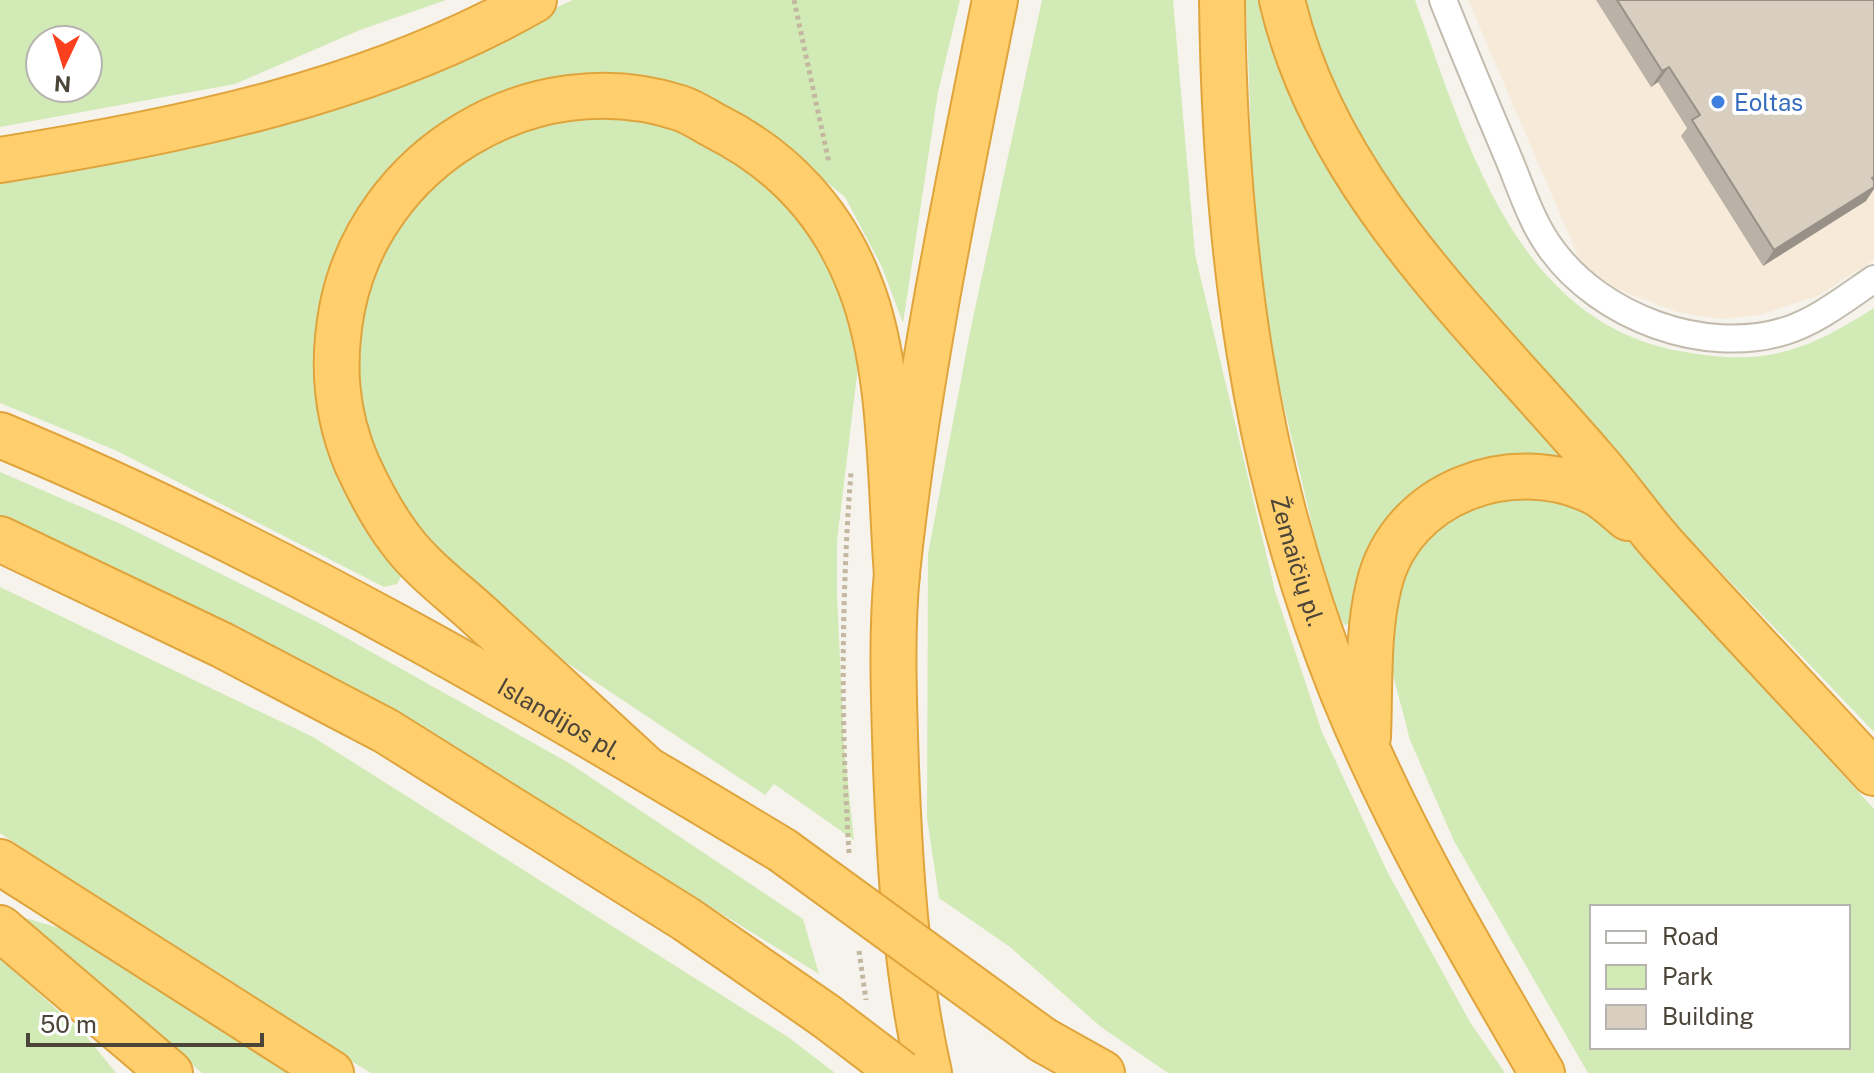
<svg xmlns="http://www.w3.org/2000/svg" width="1874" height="1073" font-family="'Public Sans',sans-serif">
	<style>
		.commercial { fill: #f7ead8 }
		.green { fill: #d2eab5; fill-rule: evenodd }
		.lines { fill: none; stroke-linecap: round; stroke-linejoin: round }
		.street-casing { stroke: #c2bbae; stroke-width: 30 }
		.highway-casing { stroke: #e0a43c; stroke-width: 48 }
		.path { stroke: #c4b79f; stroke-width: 5; stroke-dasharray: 4 4; stroke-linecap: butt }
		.street { stroke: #fff; stroke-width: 26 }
		.highway { stroke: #ffcf6e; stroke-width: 44 }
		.highway-bridge-casing { stroke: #e0a43c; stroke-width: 48; stroke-linecap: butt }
		.highway-bridge { stroke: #ffcf6e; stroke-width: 44 }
		.wall { fill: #bab2a6 }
		.shaded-wall { fill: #979187 }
		.building { fill: #d8cfc1; stroke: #979187; stroke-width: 2 }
		.shop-dot { fill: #3f7fe0; stroke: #fff; stroke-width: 3 }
		.labels { text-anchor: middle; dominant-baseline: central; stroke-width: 8; stroke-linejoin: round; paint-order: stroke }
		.shop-label { font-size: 24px; fill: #366cbe; stroke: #fff; text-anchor: start }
		.street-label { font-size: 24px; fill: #4b4439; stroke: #fff }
	</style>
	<rect width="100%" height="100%" fill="#f6f3ec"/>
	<path class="commercial" d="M 1468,0 L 1874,0 L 1874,260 L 1818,296 L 1760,315 L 1720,319 L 1677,312 L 1617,289 L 1581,263 Z"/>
	<path class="green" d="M 0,0 L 446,0 L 360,30 L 235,84 L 0,127 ZM 40,40 L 88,40 L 88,88 L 40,88 Z
		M 573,0 L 960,0 L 938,92 L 903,323 L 882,267 L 845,197 L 770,136 L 682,93 L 460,121 L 324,305 L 402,575 L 397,584 L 384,587 L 115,450 L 0,403 L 0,177 L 433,64 Z
		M 1042,0 L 1173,0 L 1195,254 L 1275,591 L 1322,732 L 1388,873 L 1470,1022 L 1505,1073 L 1168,1073 L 1101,1027 L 1010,947 L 939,898 L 927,818 L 928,554 L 971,327 Z
		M 1246,0 L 1265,0 L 1565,446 L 1550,463 L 1492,465 L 1356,621 L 1345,625 L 1331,605 L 1274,363 L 1254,219 Z
		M 1301,0 L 1415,0 C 1466,140 1515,325 1685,352 C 1766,366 1805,352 1874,308 L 1874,732 L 1655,503 L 1488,318 L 1339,118 Z
		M 614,111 L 677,123 L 733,149 L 805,225 L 837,288 L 851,332 L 858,367 L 837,541 L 837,594 L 844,746 L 854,840 L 774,784 L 765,795 L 549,651 L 432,554 L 366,447 L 350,336 L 385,242 L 467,150 L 535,120 Z
		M 0,472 L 121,524 L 325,626 L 569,763 L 803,919 L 819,974 L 419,726 L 0,519 Z
		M 1559,494 L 1608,519 L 1874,809 L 1874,1073 L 1588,1073 L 1454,841 L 1410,740 L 1390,663 L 1389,612 L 1423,533 L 1462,503 ZM 1592,907 L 1848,907 L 1848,1047 L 1592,1047 Z
		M 0,587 L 313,737 L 788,1037 L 835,1073 L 371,1073 L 224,983 L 0,833 Z
		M 19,916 L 65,930 L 287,1073 L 202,1073 Z
		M 0,958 L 86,1036 L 116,1073 L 0,1073 Z"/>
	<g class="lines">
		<g class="street-casing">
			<path id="street" d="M 1443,0 C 1464,53 1486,105 1508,157 C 1521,188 1532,224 1552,250 C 1601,317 1704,356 1785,331 C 1817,321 1846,298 1874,279"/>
		</g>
		<g class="highway-casing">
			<g id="highway">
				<path id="s1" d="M 1222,0 C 1225,240 1252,468 1343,693 C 1397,826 1470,949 1542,1073"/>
				<path d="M 1282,0 C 1325,186 1475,321 1595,461 C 1619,488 1640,519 1664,546 C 1733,622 1804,697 1874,773"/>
				<path d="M 0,160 C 182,131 372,92 534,0"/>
				<path id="s2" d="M 0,435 C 273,548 530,698 782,850"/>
				<path d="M 0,539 L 222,645 L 386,731 L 686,919 L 826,1016"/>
				<path d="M 1368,737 C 1370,687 1367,633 1379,585 C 1401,492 1512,452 1594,492 C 1606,498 1617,509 1628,518"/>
				<path d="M 643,766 C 589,716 534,666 480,616 C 454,592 421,568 400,539 C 384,518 368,488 357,464 C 335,413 332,363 342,309 C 371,159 532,60 680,108 C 692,112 704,120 715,126 C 783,160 833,214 860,285 C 893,368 890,486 897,575"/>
				<path d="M 0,862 L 331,1073"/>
				<path d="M 0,928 L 170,1073"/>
				<path d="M 1043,1040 L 1102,1073"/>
				<path d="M 929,1073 C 906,972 900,870 896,767 C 894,703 891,636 897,573 C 917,381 957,189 995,0"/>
			</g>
		</g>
		<path class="path" d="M 794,0 L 829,163
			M 849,853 C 841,726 841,600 851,472
			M 859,951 L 866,1000"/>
		<use href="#street" class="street"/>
		<use href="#highway" class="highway"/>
		<g class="highway-bridge-casing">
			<path id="highway-bridge" d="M 782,850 L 1043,1040
				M 826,1016 L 901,1073"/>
		</g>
		<use href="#highway-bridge" class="highway-bridge"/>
	</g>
	<path class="wall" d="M 1596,0 L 1874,0 L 1866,201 L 1763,266 L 1681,136 L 1687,128 L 1658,82 L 1651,87 Z"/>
	<path class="shaded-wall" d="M 1669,67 L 1658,82 L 1651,87 L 1662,71 Z
		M 1874,187 L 1874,189 L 1866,201 L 1763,266 L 1774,250 Z"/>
	<path class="building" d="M 1617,0 L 1874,0 L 1874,177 L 1872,178 L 1874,181 L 1874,187 L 1774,250 L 1692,120 L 1700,115 L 1669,67 L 1662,71 Z"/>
	<circle class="shop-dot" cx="1718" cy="102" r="8"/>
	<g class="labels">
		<g class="shop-label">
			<text x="1734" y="102">Eoltas</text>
		</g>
		<g class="street-label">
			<text stroke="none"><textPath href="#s1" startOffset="568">Žemaičių pl.</textPath></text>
			<text stroke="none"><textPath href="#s2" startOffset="628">Islandijos pl.</textPath></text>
		</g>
	</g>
	<rect x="1590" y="905" width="260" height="144" fill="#ffffff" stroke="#b7b4b0" stroke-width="2"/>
	<rect x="1606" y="931" width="40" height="12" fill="#ffffff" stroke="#b7b4b0" stroke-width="2"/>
	<text x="1662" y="945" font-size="24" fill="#4b4439">Road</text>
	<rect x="1606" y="965" width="40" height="24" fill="#d2eab5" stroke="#b7b4b0" stroke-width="2"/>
	<text x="1662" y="985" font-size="24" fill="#4b4439">Park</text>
	<rect x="1606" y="1005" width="40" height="24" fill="#d8cfc1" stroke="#b7b4b0" stroke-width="2"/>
	<text x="1662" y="1025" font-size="24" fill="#4b4439">Building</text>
	<g transform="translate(64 64) rotate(184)"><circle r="38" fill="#ffffff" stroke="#b7b4b0" stroke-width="2"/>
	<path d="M0-6L14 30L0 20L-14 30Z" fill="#fc3f1d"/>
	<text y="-12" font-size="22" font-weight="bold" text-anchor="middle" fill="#4b4439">N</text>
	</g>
	<path d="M28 1033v12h234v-12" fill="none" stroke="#4b4439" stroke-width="4"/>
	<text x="40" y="1033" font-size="24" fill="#4b4439" stroke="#ffffff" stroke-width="6" paint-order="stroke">50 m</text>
</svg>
